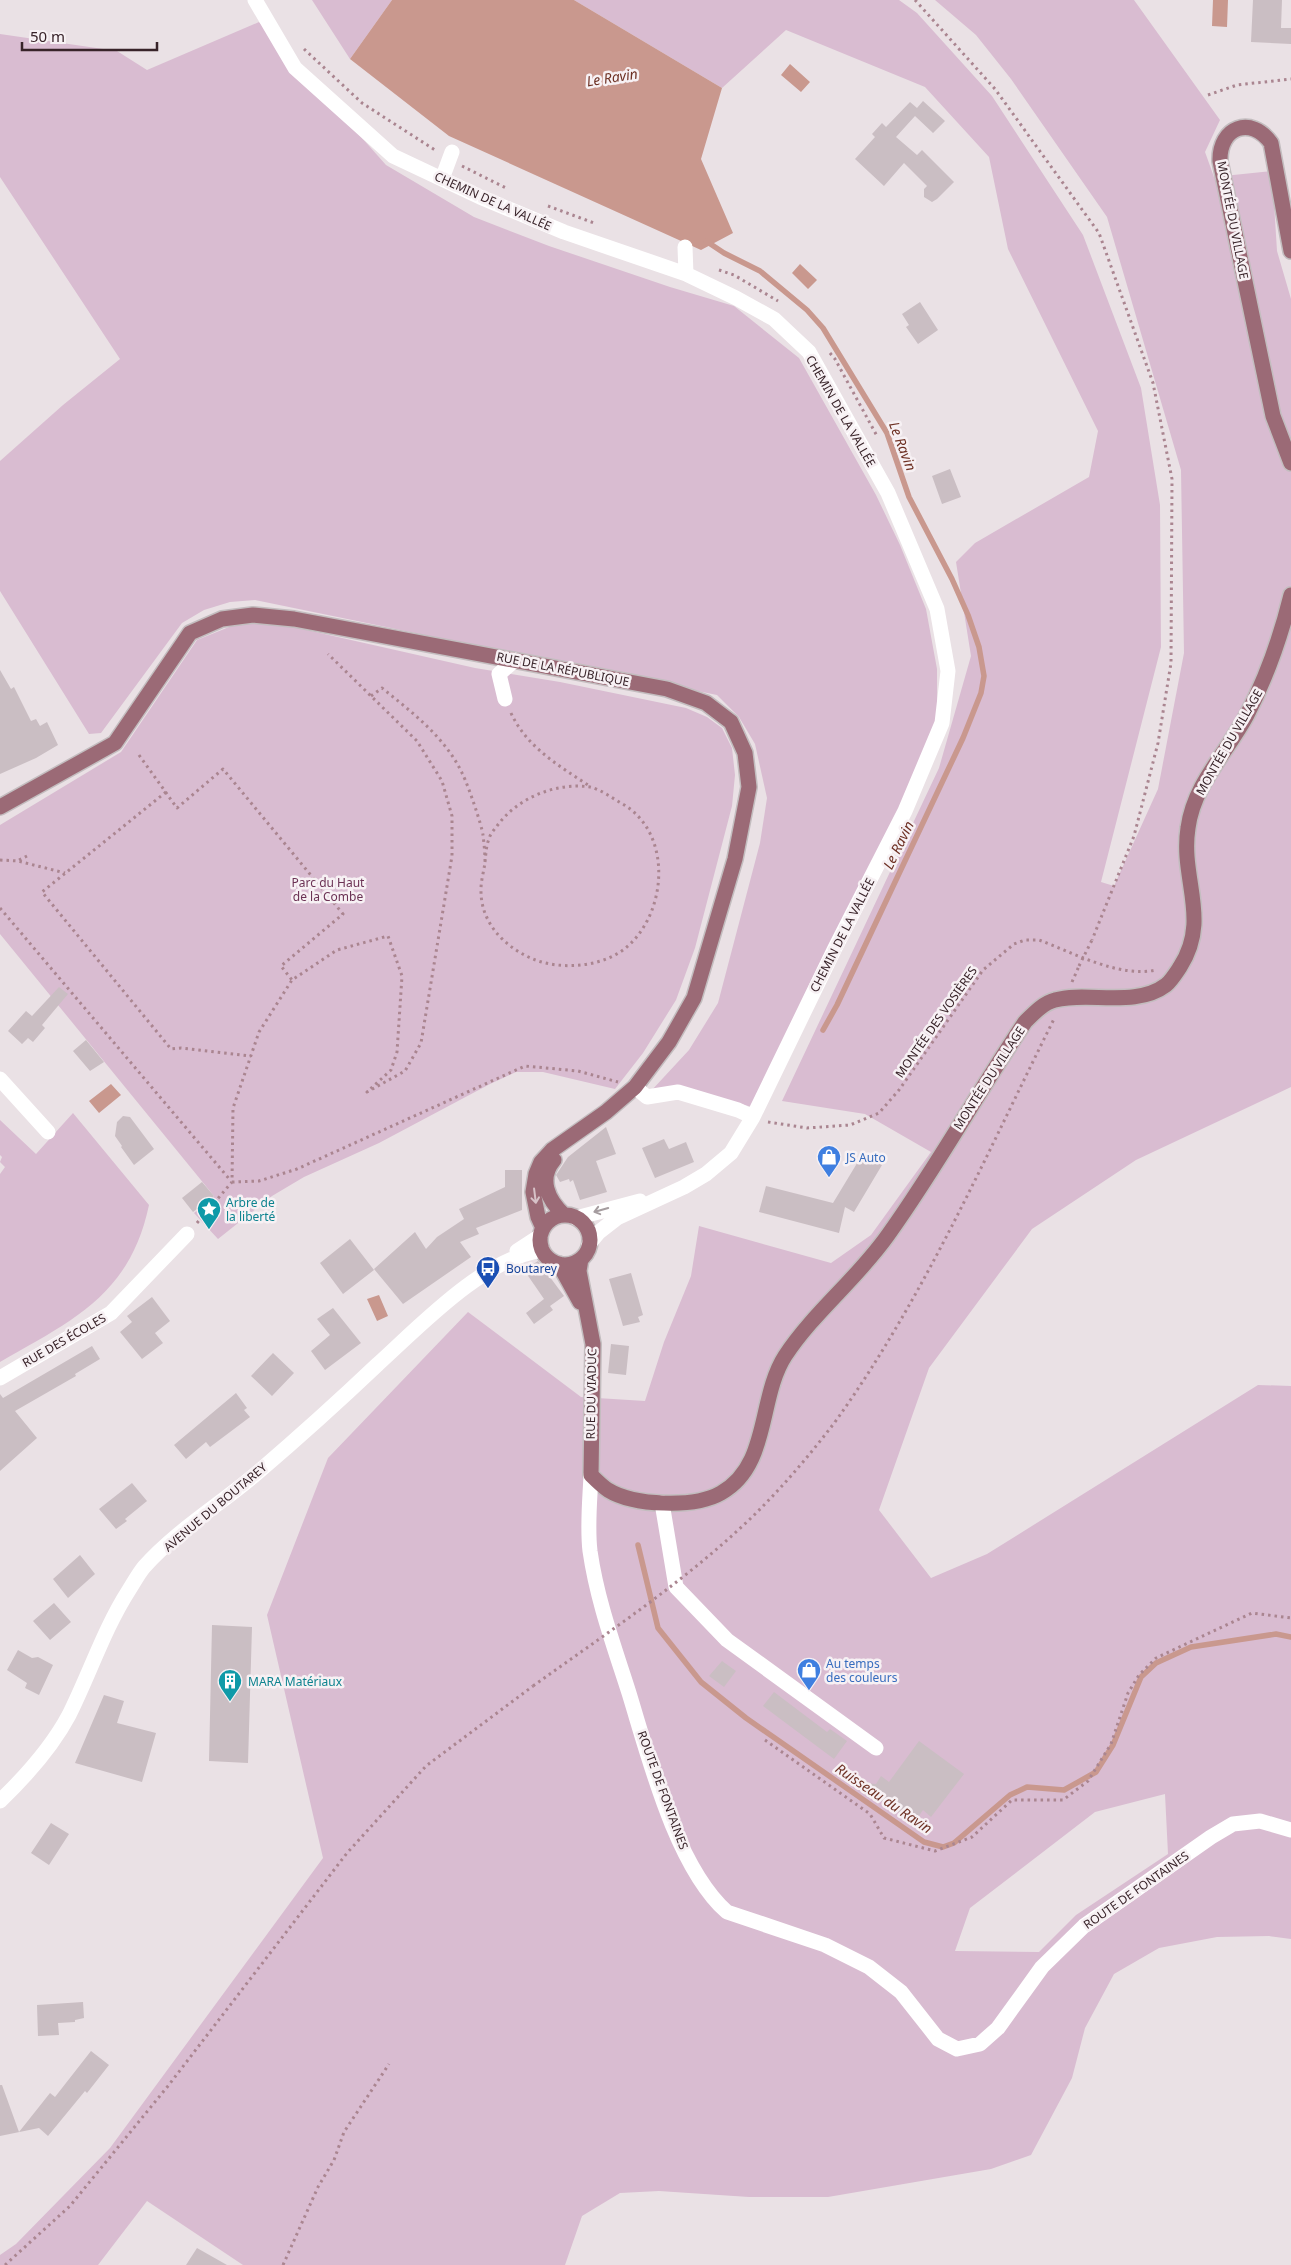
<svg xmlns="http://www.w3.org/2000/svg" width="1291" height="2265" font-family="'Noto Sans',sans-serif">
	<style>
		.green { fill: #d9bcd1; fill-rule: evenodd }
		.water { fill: #c9988e }
		.lines { fill: none; stroke-linecap: round; stroke-linejoin: round }
		.stream { stroke: #c9988e; stroke-width: 5.5 }
		.building { fill: #cabec3 }
		.major-casing { stroke: #c3bdbf; stroke-width: 18 }
		.path { stroke: #aa8590; stroke-width: 3; stroke-dasharray: 2.5 4; stroke-linecap: butt }
		.minor { stroke: #fff; stroke-width: 15 }
		.major { stroke: #9b6a76; stroke-width: 15 }
		.path-bridge { stroke: #aa8590; stroke-width: 3; stroke-dasharray: 2.5 4; stroke-linecap: butt }
		.oneway { stroke: #d7c2c8 }
		.oneway2 { stroke: #a59c9f }
		.labels { text-anchor: middle; dominant-baseline: central; stroke-width: 5; stroke-linejoin: round; paint-order: stroke }
		.street-label { font-size: 12px; fill: #382329; stroke: #f7f1f4 }
		.park-label { font-size: 12px; fill: #6b3254; stroke: #f7f1f4 }
		.shop-label { font-size: 12px; fill: #366cbe; stroke: #f7f1f4; text-anchor: start }
		.culture-label { font-size: 12px; fill: #0d838f; stroke: #f7f1f4; text-anchor: start }
		.transit-label { font-size: 12px; fill: #164399; stroke: #f7f1f4; text-anchor: start }
		.water-label { font-size: 14px; font-style: italic; fill: #6e3124; stroke: #f7f1f4 }
	</style>
	<rect width="100%" height="100%" fill="#eae1e5"/>
	<path class="green" d="M 312,0 L 392,0 L 350,59 Z
		M 574,0 L 899,0 L 917,13 L 992,96 L 1083,235 L 1141,388 L 1160,505 L 1161,647 L 1101,882 L 1114,886 L 1158,789 L 1184,653 L 1181,470 L 1107,217 L 1011,79 L 976,35 L 935,0 L 1134,0 L 1220,120 L 1205,152 L 1214,177 L 1272,171 L 1277,251 L 1291,299 L 1291,1087 L 1136,1160 L 1032,1229 L 929,1368 L 879,1510 L 931,1578 L 987,1554 L 1258,1385 L 1291,1386 L 1291,1939 L 1269,1936 L 1217,1937 L 1159,1948 L 1114,1974 L 1085,2028 L 1072,2078 L 1031,2155 L 991,2169 L 828,2197 L 749,2197 L 659,2191 L 620,2193 L 582,2216 L 565,2265 L 243,2265 L 147,2201 L 98,2265 L 0,2265 L 0,2255 L 16,2244 L 110,2148 L 323,1858 L 267,1615 L 328,1458 L 468,1312 L 581,1397 L 645,1401 L 664,1342 L 691,1276 L 699,1226 L 831,1263 L 871,1235 L 931,1152 L 865,1114 L 782,1101 L 939,768 L 971,656 L 956,562 L 975,543 L 1089,477 L 1098,431 L 1008,249 L 989,157 L 925,87 L 786,30 L 722,88 ZM 1165,1794 L 1168,1854 L 1076,1915 L 1039,1952 L 955,1951 L 970,1908 L 1095,1812 Z
		M 259,22 L 386,165 L 474,217 L 549,246 L 670,287 L 734,306 L 799,358 L 876,495 L 900,545 L 926,609 L 937,669 L 937,726 L 903,808 L 752,1107 L 677,1087 L 651,1091 L 689,1050 L 718,1003 L 760,843 L 767,798 L 755,744 L 739,717 L 717,695 L 255,600 L 230,602 L 204,610 L 182,623 L 101,733 L 89,734 L 0,591 L 0,461 L 63,405 L 120,359 L 0,177 L 0,34 L 117,51 L 147,70 Z
		M 257,623 L 298,628 L 475,668 L 560,682 L 686,708 L 707,717 L 722,728 L 732,748 L 735,775 L 732,806 L 695,948 L 676,1000 L 643,1053 L 615,1089 L 543,1072 L 516,1072 L 490,1084 L 379,1143 L 304,1177 L 272,1196 L 218,1239 L 194,1213 L 214,1196 L 0,934 L 0,825 L 121,752 L 197,640 L 234,625 Z
		M 73,1113 L 149,1205 C 130,1295 73,1320 0,1362 L 0,1174 L 5,1167 L 0,1162 L 2,1157 L 0,1155 L 0,1120 L 36,1154 Z"/>
	<path class="water" d="M 392,0 L 574,0 L 722,88 L 701,159 L 733,233 L 701,250 L 449,136 L 350,59 Z
		M 1213,0 L 1228,0 L 1227,27 L 1212,26 Z
		M 790,64 L 810,82 L 801,92 L 781,75 Z
		M 800,264 L 817,280 L 808,289 L 792,273 Z
		M 111,1084 L 121,1095 L 99,1113 L 89,1101 Z
		M 379,1295 L 388,1316 L 377,1321 L 367,1299 Z"/>
	<g class="lines">
		<path class="stream" d="M 706,241 L 724,253 L 760,271 L 807,310 L 823,328 L 887,433 L 909,497 L 952,579 L 968,615 L 979,647 L 984,676 L 981,693 L 963,738 L 837,1005 L 823,1030
			M 638,1545 L 658,1628 L 701,1682 L 746,1718 L 924,1842 L 943,1847 L 954,1843 L 1010,1795 L 1027,1787 L 1064,1790 L 1096,1772 L 1113,1745 L 1141,1677 L 1156,1663 L 1191,1647 L 1276,1634 L 1291,1637"/>
	</g>
	<path class="building" d="M 1253,0 L 1282,0 L 1281,28 L 1291,28 L 1291,44 L 1251,42 Z
		M 923,101 L 945,121 L 933,133 L 915,116 L 896,137 L 917,155 L 922,150 L 954,182 L 937,199 L 932,202 L 924,197 L 924,189 L 927,186 L 904,163 L 884,186 L 855,159 L 875,137 L 872,134 L 882,123 L 886,127 L 910,102 L 917,108 Z
		M 920,302 L 938,330 L 918,344 L 906,327 L 909,325 L 902,314 Z
		M 950,469 L 961,497 L 942,504 L 932,476 Z
		M 0,670 L 11,689 L 14,687 L 31,721 L 36,719 L 40,726 L 47,722 L 58,745 L 36,758 L 0,774 Z
		M 59,987 L 68,994 L 42,1025 L 45,1028 L 33,1042 L 28,1038 L 22,1044 L 8,1031 L 26,1011 L 32,1016 Z
		M 86,1040 L 104,1062 L 90,1071 L 73,1051 Z
		M 123,1116 L 130,1117 L 154,1149 L 134,1165 L 121,1147 L 122,1146 L 115,1136 L 117,1122 Z
		M 606,1127 L 616,1154 L 596,1161 L 607,1192 L 580,1200 L 573,1180 L 570,1182 L 569,1179 L 560,1182 L 556,1175 L 568,1157 Z
		M 664,1139 L 669,1149 L 686,1142 L 694,1162 L 655,1178 L 642,1148 Z
		M 862,1155 L 882,1165 L 854,1212 L 845,1207 L 839,1233 L 759,1212 L 766,1186 L 833,1203 Z
		M 505,1170 L 522,1170 L 522,1210 L 476,1228 L 479,1234 L 460,1242 L 471,1257 L 403,1304 L 374,1269 L 415,1232 L 426,1249 L 437,1237 L 464,1219 L 459,1209 L 505,1187 Z
		M 202,1182 L 214,1196 L 193,1212 L 182,1198 Z
		M 350,1239 L 374,1270 L 343,1294 L 320,1263 Z
		M 538,1261 L 564,1296 L 550,1306 L 553,1310 L 534,1324 L 526,1313 L 544,1299 L 524,1270 Z
		M 631,1273 L 643,1315 L 638,1317 L 640,1322 L 623,1326 L 609,1279 Z
		M 152,1297 L 170,1321 L 155,1333 L 163,1343 L 142,1359 L 120,1332 L 132,1322 L 127,1316 Z
		M 333,1308 L 361,1343 L 325,1370 L 311,1351 L 330,1335 L 317,1319 Z
		M 611,1344 L 629,1346 L 626,1375 L 608,1373 Z
		M 92,1346 L 100,1359 L 75,1374 L 76,1376 L 15,1411 L 37,1438 L 0,1471 L 0,1394 L 3,1398 Z
		M 273,1353 L 294,1373 L 272,1396 L 251,1376 Z
		M 236,1393 L 247,1408 L 244,1410 L 250,1417 L 210,1447 L 206,1442 L 186,1459 L 174,1445 Z
		M 132,1483 L 147,1501 L 125,1519 L 127,1521 L 116,1529 L 99,1509 Z
		M 80,1555 L 95,1574 L 68,1598 L 53,1579 Z
		M 54,1603 L 71,1622 L 50,1640 L 33,1621 Z
		M 212,1625 L 252,1627 L 248,1763 L 209,1761 Z
		M 18,1650 L 32,1658 L 38,1657 L 53,1665 L 39,1695 L 25,1688 L 27,1683 L 7,1670 Z
		M 722,1661 L 736,1671 L 724,1687 L 709,1676 Z
		M 774,1692 L 827,1732 L 830,1729 L 847,1741 L 834,1759 L 763,1706 Z
		M 104,1695 L 124,1701 L 117,1723 L 156,1733 L 142,1782 L 75,1763 Z
		M 919,1741 L 964,1774 L 931,1817 L 923,1810 L 914,1823 L 853,1782 L 876,1784 L 881,1776 L 889,1782 Z
		M 51,1823 L 69,1834 L 49,1865 L 31,1853 Z
		M 83,2002 L 84,2018 L 75,2020 L 75,2022 L 58,2023 L 59,2035 L 38,2036 L 37,2005 Z
		M 91,2051 L 109,2065 L 87,2093 L 85,2091 L 48,2136 L 39,2128 L 0,2136 L 0,2085 L 2,2085 L 19,2132 L 50,2093 L 55,2097 Z
		M 197,2248 L 227,2265 L 186,2265 Z"/>
	<g class="lines">
		<g class="major-casing">
			<path id="major" d="M 1291,251 L 1271,143 C 1251,115 1219,127 1220,161 L 1273,416 L 1291,463
				M 0,807 L 115,743 L 190,633 L 222,619 L 253,615 L 294,619 L 667,689 L 706,703 L 731,722 L 745,753 L 749,787 L 735,859 L 694,998 L 669,1042 L 635,1087 L 606,1112 L 552,1150 L 541,1162 L 536,1174 L 533,1192 L 538,1217 L 543,1228
				M 554,1160 C 538,1179 548,1200 564,1215
				M540 1240a25 25 0 1 1 50 0a25 25 0 1 1-50 0Z
				M 581,1259 L 579,1271 L 593,1344 L 591,1475 C 596,1480 602,1486 608,1490 C 634,1506 695,1508 721,1493 C 770,1466 758,1398 785,1356 C 814,1312 857,1279 888,1235 C 937,1167 978,1092 1025,1022 C 1033,1014 1043,1003 1055,1000 C 1087,991 1136,1008 1166,985 C 1171,981 1176,973 1180,967 C 1211,919 1180,879 1188,828 C 1194,783 1227,753 1247,715 C 1266,678 1281,636 1291,595
				M 559,1264 L 580,1302"/>
		</g>
		<path class="path" d="M 915,0 L 995,89 L 1099,233 L 1153,383 L 1172,479 L 1171,663 L 1158,743 L 1134,836 L 1092,940
			M 304,49 L 362,103 L 435,150
			M 1208,95 L 1237,85 L 1291,79
			M 462,166 L 506,188
			M 548,206 L 594,223
			M 719,270 L 734,275 L 778,301
			M 830,353 L 835,359 L 877,436
			M 371,696 L 382,688 C 413,713 446,738 463,775 C 468,785 482,826 483,835 C 484,843 485,853 485,862 C 484,871 481,880 481,889 C 480,922 504,947 533,959 C 562,971 606,967 629,945 C 668,909 672,831 621,803 C 612,798 600,789 590,787 C 556,782 517,798 497,826 C 494,830 490,834 489,839 C 486,846 486,854 485,862
			M 511,713 C 527,748 561,767 591,787
			M 139,755 L 177,808 L 223,769 L 343,914 L 281,966 L 292,980
			M 166,792 L 42,892 L 171,1049 L 181,1048 L 251,1056
			M 0,860 L 18,861 L 65,873
			M 19,860 L 27,856
			M 0,908 L 231,1181
			M 1072,982 L 1079,966
			M 768,1122 L 807,1128 L 850,1125 L 879,1113 L 899,1090 L 983,970 L 1014,944 L 1025,940 L 1039,940 C 1074,953 1119,978 1156,970
			M 232,1182 L 259,1181 L 297,1169 L 525,1066 L 578,1071 L 618,1082
			M 197,1223 L 232,1182 L 233,1108 L 259,1032 L 292,980 L 337,950 L 388,936 L 402,976 L 397,1052 L 391,1070 L 367,1092 L 405,1071 L 421,1043 L 452,856 L 452,816 L 442,781 L 417,741 L 328,654
			M 835,1422 C 924,1298 986,1155 1054,1019
			M 765,1740 L 870,1814 L 884,1838 L 935,1851 L 972,1837 L 1012,1800 L 1063,1800 L 1088,1781 L 1111,1744 L 1128,1693 L 1139,1675 L 1156,1658 L 1252,1613 L 1291,1618
			M 5,2265 L 70,2206 L 168,2086 L 347,1853 L 426,1766 L 533,1686
			M 283,2265 L 318,2187 L 334,2160 L 344,2132 L 389,2064"/>
		<path class="minor" d="M 255,0 L 295,68 L 393,156 L 480,197 L 564,232 L 686,274 L 736,298 L 774,319 L 809,352 L 888,493 L 937,609 L 948,671 L 942,723 L 905,811 L 835,948 L 753,1117 L 731,1153 L 706,1174 L 684,1187 L 617,1218 L 599,1232 L 589,1244
			M 442,179 L 452,152
			M 685,247 L 686,274
			M 505,699 L 499,674 L 515,660
			M 0,1079 L 48,1132
			M 635,1087 L 647,1097 L 678,1092 L 738,1110 L 753,1117
			M 576,1218 L 640,1201
			M 517,1251 L 540,1236
			M 0,1378 L 111,1313 L 187,1234
			M 591,1475 C 590,1499 587,1526 590,1551 C 597,1600 614,1646 629,1693 C 649,1758 676,1867 727,1912 L 825,1945 L 869,1967 L 901,1992 L 938,2039 L 957,2049 L 980,2044 L 998,2028 L 1042,1967 L 1084,1926 L 1211,1837 L 1233,1824 L 1260,1821 L 1291,1830
			M 662,1503 L 676,1587 L 727,1640 L 876,1748
			M 0,1801 C 26,1776 52,1747 69,1715 C 90,1673 104,1629 129,1590 C 134,1582 139,1573 144,1567 C 177,1530 221,1504 257,1473 C 298,1438 339,1401 378,1364 C 421,1325 483,1259 542,1250"/>
		<use href="#major" class="major"/>
		<path class="path-bridge" d="M 1079,966 L 1092,940
			M 533,1686 C 607,1633 684,1582 750,1519 C 781,1489 809,1456 835,1422"/>
	</g>
	<defs><path id="oneway-shaft" d="M-6 0H5M1.5-3L5.5 0L1.5 3" fill="none" stroke-width="1.6" stroke-linecap="round" stroke-linejoin="round" transform="scale(1.25)"/></defs>
	<use class="oneway" href="#oneway-shaft" transform="translate(535 1196) rotate(83)"/>
	<use class="oneway2" href="#oneway-shaft" transform="translate(601 1210) rotate(164)"/>
	<defs>
		<g id="shop-pin" transform="scale(1.25)"><path d="M0 17L-7.5 6A9.5 9.5 0 1 1 7.5 6Z" fill="#3f7fe0" stroke="#f7f1f4"/><path d="M-5-2.5h2.3a2.7 3.5 0 0 1 5.4 0H5L5.5 6h-11ZM-1.5-2.5h3a1.5 2.3 0 0 0-3 0Z" fill="#fff"/></g>
		<g id="sight-pin" transform="scale(1.25)"><path d="M0 17L-7.5 6A9.5 9.5 0 1 1 7.5 6Z" fill="#0f9aa8" stroke="#f7f1f4"/><path d="M0-6L1.8-2.2L6-1.7L2.9 1.2L3.7 5.4L0 3.3L-3.7 5.4L-2.9 1.2L-6-1.7L-1.8-2.2Z" fill="#fff"/></g>
		<g id="bus-pin" transform="scale(1.25)"><path d="M0 17L-7.5 6A9.5 9.5 0 1 1 7.5 6Z" fill="#1a4fb4" stroke="#f7f1f4"/><path d="M-5-6H5V4H4V6H2V4H-2V6H-4V4H-5ZM-3.5-4V0h7V-4ZM-3.5 1.2v1.5H-2V1.2ZM2 1.2v1.5H3.5V1.2Z" fill="#fff"/></g>
		<g id="building-pin" transform="scale(1.25)"><path d="M0 17L-7.5 6A9.5 9.5 0 1 1 7.5 6Z" fill="#0f9aa8" stroke="#f7f1f4"/><path d="M-4-6H4V6H1V3H-1V6H-4ZM-2.5-4.3h1.7v1.8h-1.7ZM.8-4.3h1.7v1.8H.8ZM-2.5-1h1.7V.8h-1.7ZM.8-1h1.7V.8H.8Z" fill="#fff"/></g>
	</defs>
	<g fill-rule="evenodd">
		<use href="#shop-pin" x="829" y="1157"/>
		<use href="#sight-pin" x="209" y="1209"/>
		<use href="#bus-pin" x="488" y="1268"/>
		<use href="#shop-pin" x="809" y="1670"/>
		<use href="#building-pin" x="230" y="1681"/>
	</g>
	<g class="labels">
		<g class="street-label">
			<text transform="translate(493 201) rotate(24)">CHEMIN DE LA VALLÉE</text>
			<text transform="translate(1233 220) rotate(79)">MONTÉE DU VILLAGE</text>
			<text transform="translate(841 411) rotate(60)">CHEMIN DE LA VALLÉE</text>
			<text transform="translate(563 669) rotate(11)">RUE DE LA RÉPUBLIQUE</text>
			<text transform="translate(1229 742) rotate(-60)">MONTÉE DU VILLAGE</text>
			<text transform="translate(842 935) rotate(-63)">CHEMIN DE LA VALLÉE</text>
			<text transform="translate(936 1022) rotate(-55)">MONTÉE DES VOSIÈRES</text>
			<text transform="translate(989 1078) rotate(-57)">MONTÉE DU VILLAGE</text>
			<text transform="translate(64 1340) rotate(-30)">RUE DES ÉCOLES</text>
			<text transform="translate(591 1394) rotate(-89)">RUE DU VIADUC</text>
			<text transform="translate(215 1507) rotate(-40)">AVENUE DU BOUTAREY</text>
			<text transform="translate(663 1790) rotate(70)">ROUTE DE FONTAINES</text>
			<text transform="translate(1136 1890) rotate(-35)">ROUTE DE FONTAINES</text>
		</g>
		<g class="park-label">
			<text x="328" y="882">Parc du Haut<tspan x="328" dy="14">de la Combe</tspan></text>
		</g>
		<g class="shop-label">
			<text x="846" y="1157">JS Auto</text>
			<text x="826" y="1663">Au temps<tspan x="826" dy="14">des couleurs</tspan></text>
		</g>
		<g class="culture-label">
			<text x="226" y="1202">Arbre de<tspan x="226" dy="14">la liberté</tspan></text>
			<text x="248" y="1681">MARA Matériaux</text>
		</g>
		<g class="transit-label">
			<text x="506" y="1268">Boutarey</text>
		</g>
		<g class="water-label">
			<text transform="translate(612 77) rotate(-9)">Le Ravin</text>
			<text transform="translate(903 446) rotate(69)">Le Ravin</text>
			<text transform="translate(898 845) rotate(-64)">Le Ravin</text>
			<text transform="translate(884 1798) rotate(34)">Ruisseau du Ravin</text>
		</g>
	</g>
	<path d="M22 42v8h135v-8" fill="none" stroke="#382329" stroke-width="2.5"/>
	<text x="30" y="42" font-size="15" fill="#382329" stroke="#f7f1f4" stroke-width="4" paint-order="stroke">50 m</text>
</svg>
